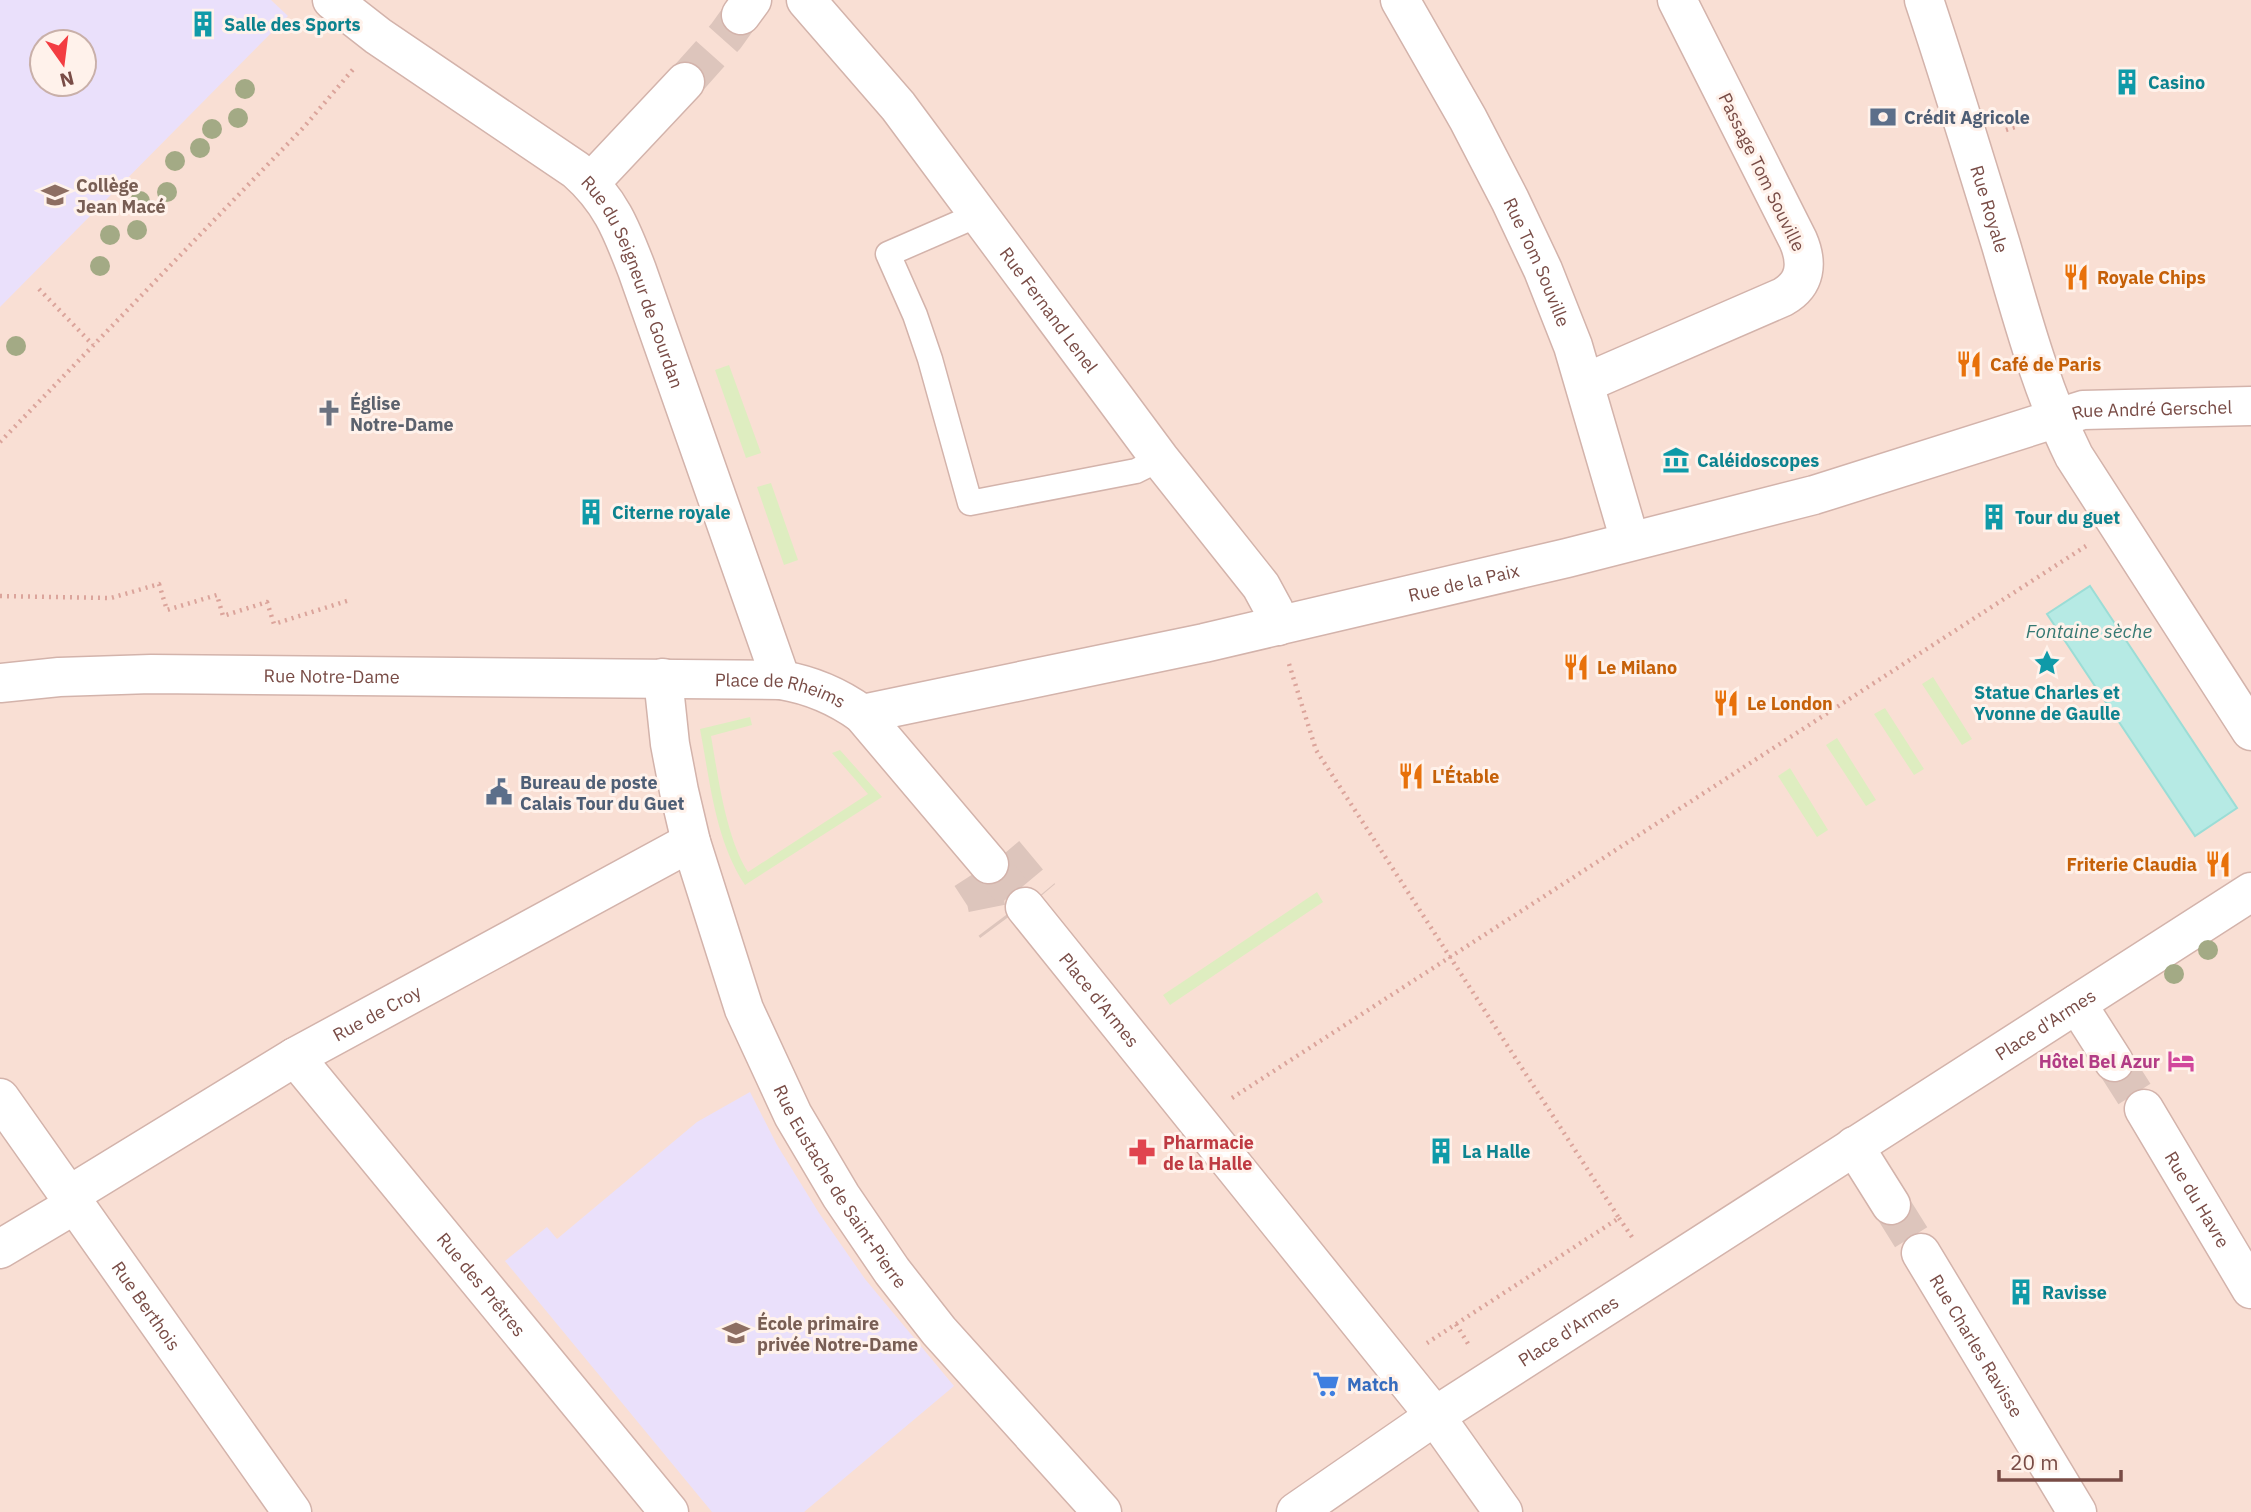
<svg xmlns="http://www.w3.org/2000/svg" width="2251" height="1512" font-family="'IBM Plex Sans',sans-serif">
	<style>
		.residential { fill: #f9dfd4; fill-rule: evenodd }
		.education { fill: #eae0fb; fill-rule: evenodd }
		.green { fill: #deedc0 }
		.water { fill: #b6eae4; stroke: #9bddd6; stroke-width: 2 }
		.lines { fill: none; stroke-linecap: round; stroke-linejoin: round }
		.pedestrian-tunnel { stroke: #ddc5bc; stroke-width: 37; stroke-dasharray: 37 18; stroke-linecap: butt }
		.minor-tunnel { stroke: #ddc5bc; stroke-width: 38; stroke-dasharray: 38 19; stroke-linecap: butt }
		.service-casing { stroke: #d3b3ab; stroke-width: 27 }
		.minor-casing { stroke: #d3b3ab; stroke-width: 41 }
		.tertiary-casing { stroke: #d3b3ab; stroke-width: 41 }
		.path { stroke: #dba49b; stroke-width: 4.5; stroke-dasharray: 2 5; stroke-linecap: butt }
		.service { stroke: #fff; stroke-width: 24 }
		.minor { stroke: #fff; stroke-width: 38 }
		.tertiary { stroke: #fff; stroke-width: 38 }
		.tree { fill: #a3aa85 }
		.labels { text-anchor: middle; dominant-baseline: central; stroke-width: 6; stroke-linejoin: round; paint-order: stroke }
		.culture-label { font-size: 18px; font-weight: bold; fill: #0d838f; stroke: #fff2eb; text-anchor: start }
		.service-label { font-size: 18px; font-weight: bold; fill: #4e5e75; stroke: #fff2eb; text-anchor: start }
		.street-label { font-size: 18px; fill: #794c46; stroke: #fff2eb }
		.education-label { font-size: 18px; font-weight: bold; fill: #785e54; stroke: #fff2eb; text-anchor: start }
		.food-label { font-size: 18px; font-weight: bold; fill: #c56008; stroke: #fff2eb; text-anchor: start }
		.worship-label { font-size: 18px; font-weight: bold; fill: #5b616d; stroke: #fff2eb; text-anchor: start }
		.hotel-label { font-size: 18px; font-weight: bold; fill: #b23c85; stroke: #fff2eb; text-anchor: end }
		.health-label { font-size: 18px; font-weight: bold; fill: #be3a42; stroke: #fff2eb; text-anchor: start }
		.shop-label { font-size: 18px; font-weight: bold; fill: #366cbe; stroke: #fff2eb; text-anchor: start }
		.water-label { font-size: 19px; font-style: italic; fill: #367973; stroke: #fff2eb }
	</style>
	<rect width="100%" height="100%" fill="#feede3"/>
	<path class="residential" d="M 0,0 L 2251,0 L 2251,1512 L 0,1512 ZM 42,42 L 84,42 L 84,84 L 42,84 Z"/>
	<path class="education" d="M 0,0 L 271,0 L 288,16 L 0,307 ZM 84,42 L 84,84 L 42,84 L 42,42 Z
		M 750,1092 L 777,1145 L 819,1213 L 865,1279 L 954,1386 L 804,1512 L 712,1512 L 505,1261 L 547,1227 L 557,1239 L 697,1122 Z"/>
	<path class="green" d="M 729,365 L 761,453 L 746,458 L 715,370 Z
		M 771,483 L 798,560 L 784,565 L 757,487 Z
		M 1933,677 L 1972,739 L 1962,745 L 1922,684 Z
		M 1885,708 L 1924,769 L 1914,775 L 1874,714 Z
		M 750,717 L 752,725 L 711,736 C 718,776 726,838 748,872 L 868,794 L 832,753 L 840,750 L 882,797 L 745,885 C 715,840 710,781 700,729 Z
		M 1837,738 L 1876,800 L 1866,806 L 1826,745 Z
		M 1790,768 L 1828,830 L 1817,837 L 1778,776 Z
		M 1317,892 L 1323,902 L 1170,1005 L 1163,995 Z"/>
	<path class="water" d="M 2090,586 L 2237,808 L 2195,836 L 2047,614 Z"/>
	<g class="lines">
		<path class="pedestrian-tunnel" d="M 1005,853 L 1041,896
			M 970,876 L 985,899 L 989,919 L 995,927"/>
		<path class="minor-tunnel" d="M 685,82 L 726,36 L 741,15
			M 989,864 L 1025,907
			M 2114,1062 L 2144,1109
			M 1891,1205 L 1921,1253"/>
		<g class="service-casing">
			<path id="service" d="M 980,214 L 888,254 L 915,315 L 930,359 L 970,503 L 1136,471 L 1160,459"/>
		</g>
		<g class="minor-casing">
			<g id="minor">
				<path id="s1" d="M 332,0 L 378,36 L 576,170 C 610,200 621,228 637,270 L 781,680"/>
				<path id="s2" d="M 806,0 L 898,106 L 1160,459 L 1261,586 L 1274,610 L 1278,626"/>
				<path id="s3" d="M 1400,0 L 1468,119 L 1510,200 L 1543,270 L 1573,346 L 1630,541"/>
				<path d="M 741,15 L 752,0"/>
				<path d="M 590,183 L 685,82"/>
				<path d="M 1585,383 L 1783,297 C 1806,284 1808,263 1798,240 L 1677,0"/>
				<path id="s4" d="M 663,678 L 670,744 L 679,791 L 691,842 L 744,1009 L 793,1115 L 841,1196 L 892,1271 L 939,1331 L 1102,1512"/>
				<path id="s5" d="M 0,683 L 59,677 L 151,674 L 781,680 C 811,685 837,696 862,714 L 989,864"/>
				<path id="s6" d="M 862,714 L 1204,643 L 1567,558 L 1814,495 L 2083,410 L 2251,406"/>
				<path id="s7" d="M 1025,907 L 1435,1416 L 1503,1512"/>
				<path d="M 2077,1004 L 2114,1062"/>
				<path id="s8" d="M 295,1057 L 669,1512"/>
				<path id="s9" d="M 0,1098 L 292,1512"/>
				<path id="s10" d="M 2144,1109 L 2251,1289"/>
				<path d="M 1854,1146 L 1891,1205"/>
				<path id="s11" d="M 68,1196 L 295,1057 L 691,842"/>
				<path d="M 0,1249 L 74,1205"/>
				<path id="s12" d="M 1921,1253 L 2077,1512"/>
				<path id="s13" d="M 1296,1512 L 1435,1416 L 2251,892"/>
			</g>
		</g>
		<g class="tertiary-casing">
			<g id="tertiary">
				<path id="s14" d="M 1924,0 C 1951,81 1976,163 2001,245 C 2022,317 2041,389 2074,456 L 2251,731"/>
			</g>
		</g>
		<path class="path" d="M 2006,130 L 2018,126
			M 39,289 L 93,345
			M 0,442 L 304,127 L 355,67
			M 0,596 L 111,598 L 159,584 L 167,610 L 217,595 L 223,616 L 267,602 L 274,624 L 350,600
			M 1289,664 L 1316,750 L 1619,1218 L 1427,1343
			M 1232,1098 L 2086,546
			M 1619,1218 L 1634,1240
			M 1456,1324 L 1470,1347"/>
		<use href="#service" class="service"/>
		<use href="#minor" class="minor"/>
		<use href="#tertiary" class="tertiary"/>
	</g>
	<g class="tree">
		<circle cx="245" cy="89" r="10"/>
		<circle cx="238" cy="118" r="10"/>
		<circle cx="212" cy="129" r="10"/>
		<circle cx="200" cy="148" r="10"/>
		<circle cx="175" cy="161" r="10"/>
		<circle cx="167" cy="192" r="10"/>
		<circle cx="140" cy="201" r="10"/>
		<circle cx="137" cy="230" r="10"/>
		<circle cx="110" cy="235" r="10"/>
		<circle cx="100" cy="266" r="10"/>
		<circle cx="16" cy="346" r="10"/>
		<circle cx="2208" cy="950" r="10"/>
		<circle cx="2174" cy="974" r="10"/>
	</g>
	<defs>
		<g id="building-bare" transform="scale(2.1)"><path d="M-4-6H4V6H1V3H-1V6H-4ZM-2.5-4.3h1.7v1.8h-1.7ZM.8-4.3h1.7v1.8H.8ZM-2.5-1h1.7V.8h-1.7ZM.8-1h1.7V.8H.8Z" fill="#0f9aa8" stroke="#fff2eb" stroke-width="2.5" paint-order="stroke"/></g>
		<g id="bank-bare" transform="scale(2.1)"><path d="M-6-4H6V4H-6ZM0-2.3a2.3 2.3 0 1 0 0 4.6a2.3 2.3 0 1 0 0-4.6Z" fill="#5c6f8a" stroke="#fff2eb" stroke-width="2.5" paint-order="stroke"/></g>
		<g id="school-bare" transform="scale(2.1)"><path d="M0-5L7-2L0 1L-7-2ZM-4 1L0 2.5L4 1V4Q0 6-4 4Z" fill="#8d6e63" stroke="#fff2eb" stroke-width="2.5" paint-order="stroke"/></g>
		<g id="restaurant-bare" transform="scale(2.1)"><path d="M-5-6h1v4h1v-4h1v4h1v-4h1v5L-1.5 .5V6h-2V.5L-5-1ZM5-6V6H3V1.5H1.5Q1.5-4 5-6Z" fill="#e8710a" stroke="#fff2eb" stroke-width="2.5" paint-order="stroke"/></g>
		<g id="church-bare" transform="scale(2.1)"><path d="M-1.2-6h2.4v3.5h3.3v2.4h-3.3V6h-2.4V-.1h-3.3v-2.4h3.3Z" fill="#6b7280" stroke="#fff2eb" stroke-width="2.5" paint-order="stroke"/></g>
		<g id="museum-bare" transform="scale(2.1)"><path d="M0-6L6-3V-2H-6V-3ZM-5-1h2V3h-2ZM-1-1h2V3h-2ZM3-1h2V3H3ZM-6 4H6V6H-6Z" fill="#0f9aa8" stroke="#fff2eb" stroke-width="2.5" paint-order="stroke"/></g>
		<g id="sight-bare" transform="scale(2.1)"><path d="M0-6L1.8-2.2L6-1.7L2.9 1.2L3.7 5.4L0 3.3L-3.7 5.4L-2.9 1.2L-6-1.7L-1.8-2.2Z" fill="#0f9aa8" stroke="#fff2eb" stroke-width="2.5" paint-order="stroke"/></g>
		<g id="civic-bare" transform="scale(2.1)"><path d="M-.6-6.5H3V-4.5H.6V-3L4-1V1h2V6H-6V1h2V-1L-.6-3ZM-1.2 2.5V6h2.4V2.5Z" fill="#5c6f8a" stroke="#fff2eb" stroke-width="2.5" paint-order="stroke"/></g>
		<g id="hotel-bare" transform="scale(2.1)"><path d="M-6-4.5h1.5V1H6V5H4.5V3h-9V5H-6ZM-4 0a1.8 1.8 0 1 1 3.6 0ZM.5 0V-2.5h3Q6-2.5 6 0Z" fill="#d1479c" stroke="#fff2eb" stroke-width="2.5" paint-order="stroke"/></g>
		<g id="pharmacy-bare" transform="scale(2.1)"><path d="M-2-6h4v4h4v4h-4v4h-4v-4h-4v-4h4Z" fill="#e0444e" stroke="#fff2eb" stroke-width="2.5" paint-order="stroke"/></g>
		<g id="supermarket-bare" transform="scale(2.1)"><path d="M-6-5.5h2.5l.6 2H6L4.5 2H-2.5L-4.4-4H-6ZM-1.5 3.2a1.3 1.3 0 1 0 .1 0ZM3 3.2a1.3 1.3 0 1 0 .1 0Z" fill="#3f7fe0" stroke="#fff2eb" stroke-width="2.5" paint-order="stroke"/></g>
	</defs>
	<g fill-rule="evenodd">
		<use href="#building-bare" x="203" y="24"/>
		<use href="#building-bare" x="2127" y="82"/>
		<use href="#bank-bare" x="1883" y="117"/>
		<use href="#school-bare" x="55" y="195"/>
		<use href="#restaurant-bare" x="2076" y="277"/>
		<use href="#restaurant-bare" x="1969" y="364"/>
		<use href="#church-bare" x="329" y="413"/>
		<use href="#museum-bare" x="1676" y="460"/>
		<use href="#building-bare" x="591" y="512"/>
		<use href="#building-bare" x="1994" y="517"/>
		<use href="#sight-bare" x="2047" y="663"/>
		<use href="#restaurant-bare" x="1576" y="667"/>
		<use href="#restaurant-bare" x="1726" y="703"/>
		<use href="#restaurant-bare" x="1411" y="776"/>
		<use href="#civic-bare" x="499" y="792"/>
		<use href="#restaurant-bare" x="2218" y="864"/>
		<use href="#hotel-bare" x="2181" y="1061"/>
		<use href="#building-bare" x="1441" y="1151"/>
		<use href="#pharmacy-bare" x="1142" y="1152"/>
		<use href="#building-bare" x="2021" y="1292"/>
		<use href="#school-bare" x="736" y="1333"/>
		<use href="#supermarket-bare" x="1326" y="1384"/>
	</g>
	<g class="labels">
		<g class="culture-label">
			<text x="224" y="24">Salle des Sports</text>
			<text x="2148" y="82">Casino</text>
			<text x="1697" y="460">Caléidoscopes</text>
			<text x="612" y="512">Citerne royale</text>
			<text x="2015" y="517">Tour du guet</text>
			<text x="2047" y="692" text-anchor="middle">Statue Charles et<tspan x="2047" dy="21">Yvonne de Gaulle</tspan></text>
			<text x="1462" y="1151">La Halle</text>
			<text x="2042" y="1292">Ravisse</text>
		</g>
		<g class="service-label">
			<text x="1904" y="117">Crédit Agricole</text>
			<text x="520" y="782">Bureau de poste<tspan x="520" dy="21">Calais Tour du Guet</tspan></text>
		</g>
		<g class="street-label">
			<text transform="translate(1762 172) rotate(64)">Passage Tom Souville</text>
			<text stroke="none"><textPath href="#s14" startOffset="219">Rue Royale</textPath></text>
			<text stroke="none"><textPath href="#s3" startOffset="296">Rue Tom Souville</textPath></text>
			<text stroke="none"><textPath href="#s1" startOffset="425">Rue du Seigneur de Gourdan</textPath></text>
			<text stroke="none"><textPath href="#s2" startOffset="394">Rue Fernand Lenel</textPath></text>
			<text stroke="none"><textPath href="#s6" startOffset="1328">Rue André Gerschel</textPath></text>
			<text stroke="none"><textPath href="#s6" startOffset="616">Rue de la Paix</textPath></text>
			<text stroke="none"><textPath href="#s5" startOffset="332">Rue Notre-Dame</textPath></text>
			<text stroke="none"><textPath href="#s5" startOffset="782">Place de Rheims</textPath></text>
			<text stroke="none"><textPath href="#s7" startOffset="119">Place d'Armes</textPath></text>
			<text stroke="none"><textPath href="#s11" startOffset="359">Rue de Croy</textPath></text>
			<text stroke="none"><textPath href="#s13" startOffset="894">Place d'Armes</textPath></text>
			<text stroke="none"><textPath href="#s4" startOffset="544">Rue Eustache de Saint-Pierre</textPath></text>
			<text stroke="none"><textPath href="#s10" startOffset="105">Rue du Havre</textPath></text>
			<text stroke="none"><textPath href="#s8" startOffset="294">Rue des Prêtres</textPath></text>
			<text stroke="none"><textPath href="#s9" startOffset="254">Rue Berthois</textPath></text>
			<text stroke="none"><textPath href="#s13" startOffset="327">Place d'Armes</textPath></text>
			<text stroke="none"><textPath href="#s12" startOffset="108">Rue Charles Ravisse</textPath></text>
		</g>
		<g class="education-label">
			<text x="76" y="185">Collège<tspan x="76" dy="21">Jean Macé</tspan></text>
			<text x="757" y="1323">École primaire<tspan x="757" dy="21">privée Notre-Dame</tspan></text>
		</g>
		<g class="food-label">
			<text x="2097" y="277">Royale Chips</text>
			<text x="1990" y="364">Café de Paris</text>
			<text x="1597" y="667">Le Milano</text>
			<text x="1747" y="703">Le London</text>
			<text x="1432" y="776">L'Étable</text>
			<text x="2197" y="864" text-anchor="end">Friterie Claudia</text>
		</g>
		<g class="worship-label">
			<text x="350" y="403">Église<tspan x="350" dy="21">Notre-Dame</tspan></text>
		</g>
		<g class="hotel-label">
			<text x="2160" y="1061">Hôtel Bel Azur</text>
		</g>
		<g class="health-label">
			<text x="1163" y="1142">Pharmacie<tspan x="1163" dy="21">de la Halle</tspan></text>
		</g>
		<g class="shop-label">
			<text x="1347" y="1384">Match</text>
		</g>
		<g class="water-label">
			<text x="2089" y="631">Fontaine sèche</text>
		</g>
	</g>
	<g transform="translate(63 63) rotate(166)"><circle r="33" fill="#fff2eb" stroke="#c9b0a9" stroke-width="2"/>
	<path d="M0-5L12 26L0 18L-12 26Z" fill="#f33d42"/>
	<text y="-10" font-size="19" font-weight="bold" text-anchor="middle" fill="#794c46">N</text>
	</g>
	<path d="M1999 1470v10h122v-10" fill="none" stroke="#794c46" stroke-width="3.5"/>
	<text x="2010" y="1470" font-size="21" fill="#794c46" stroke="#fff2eb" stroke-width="5" paint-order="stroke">20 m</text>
</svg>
